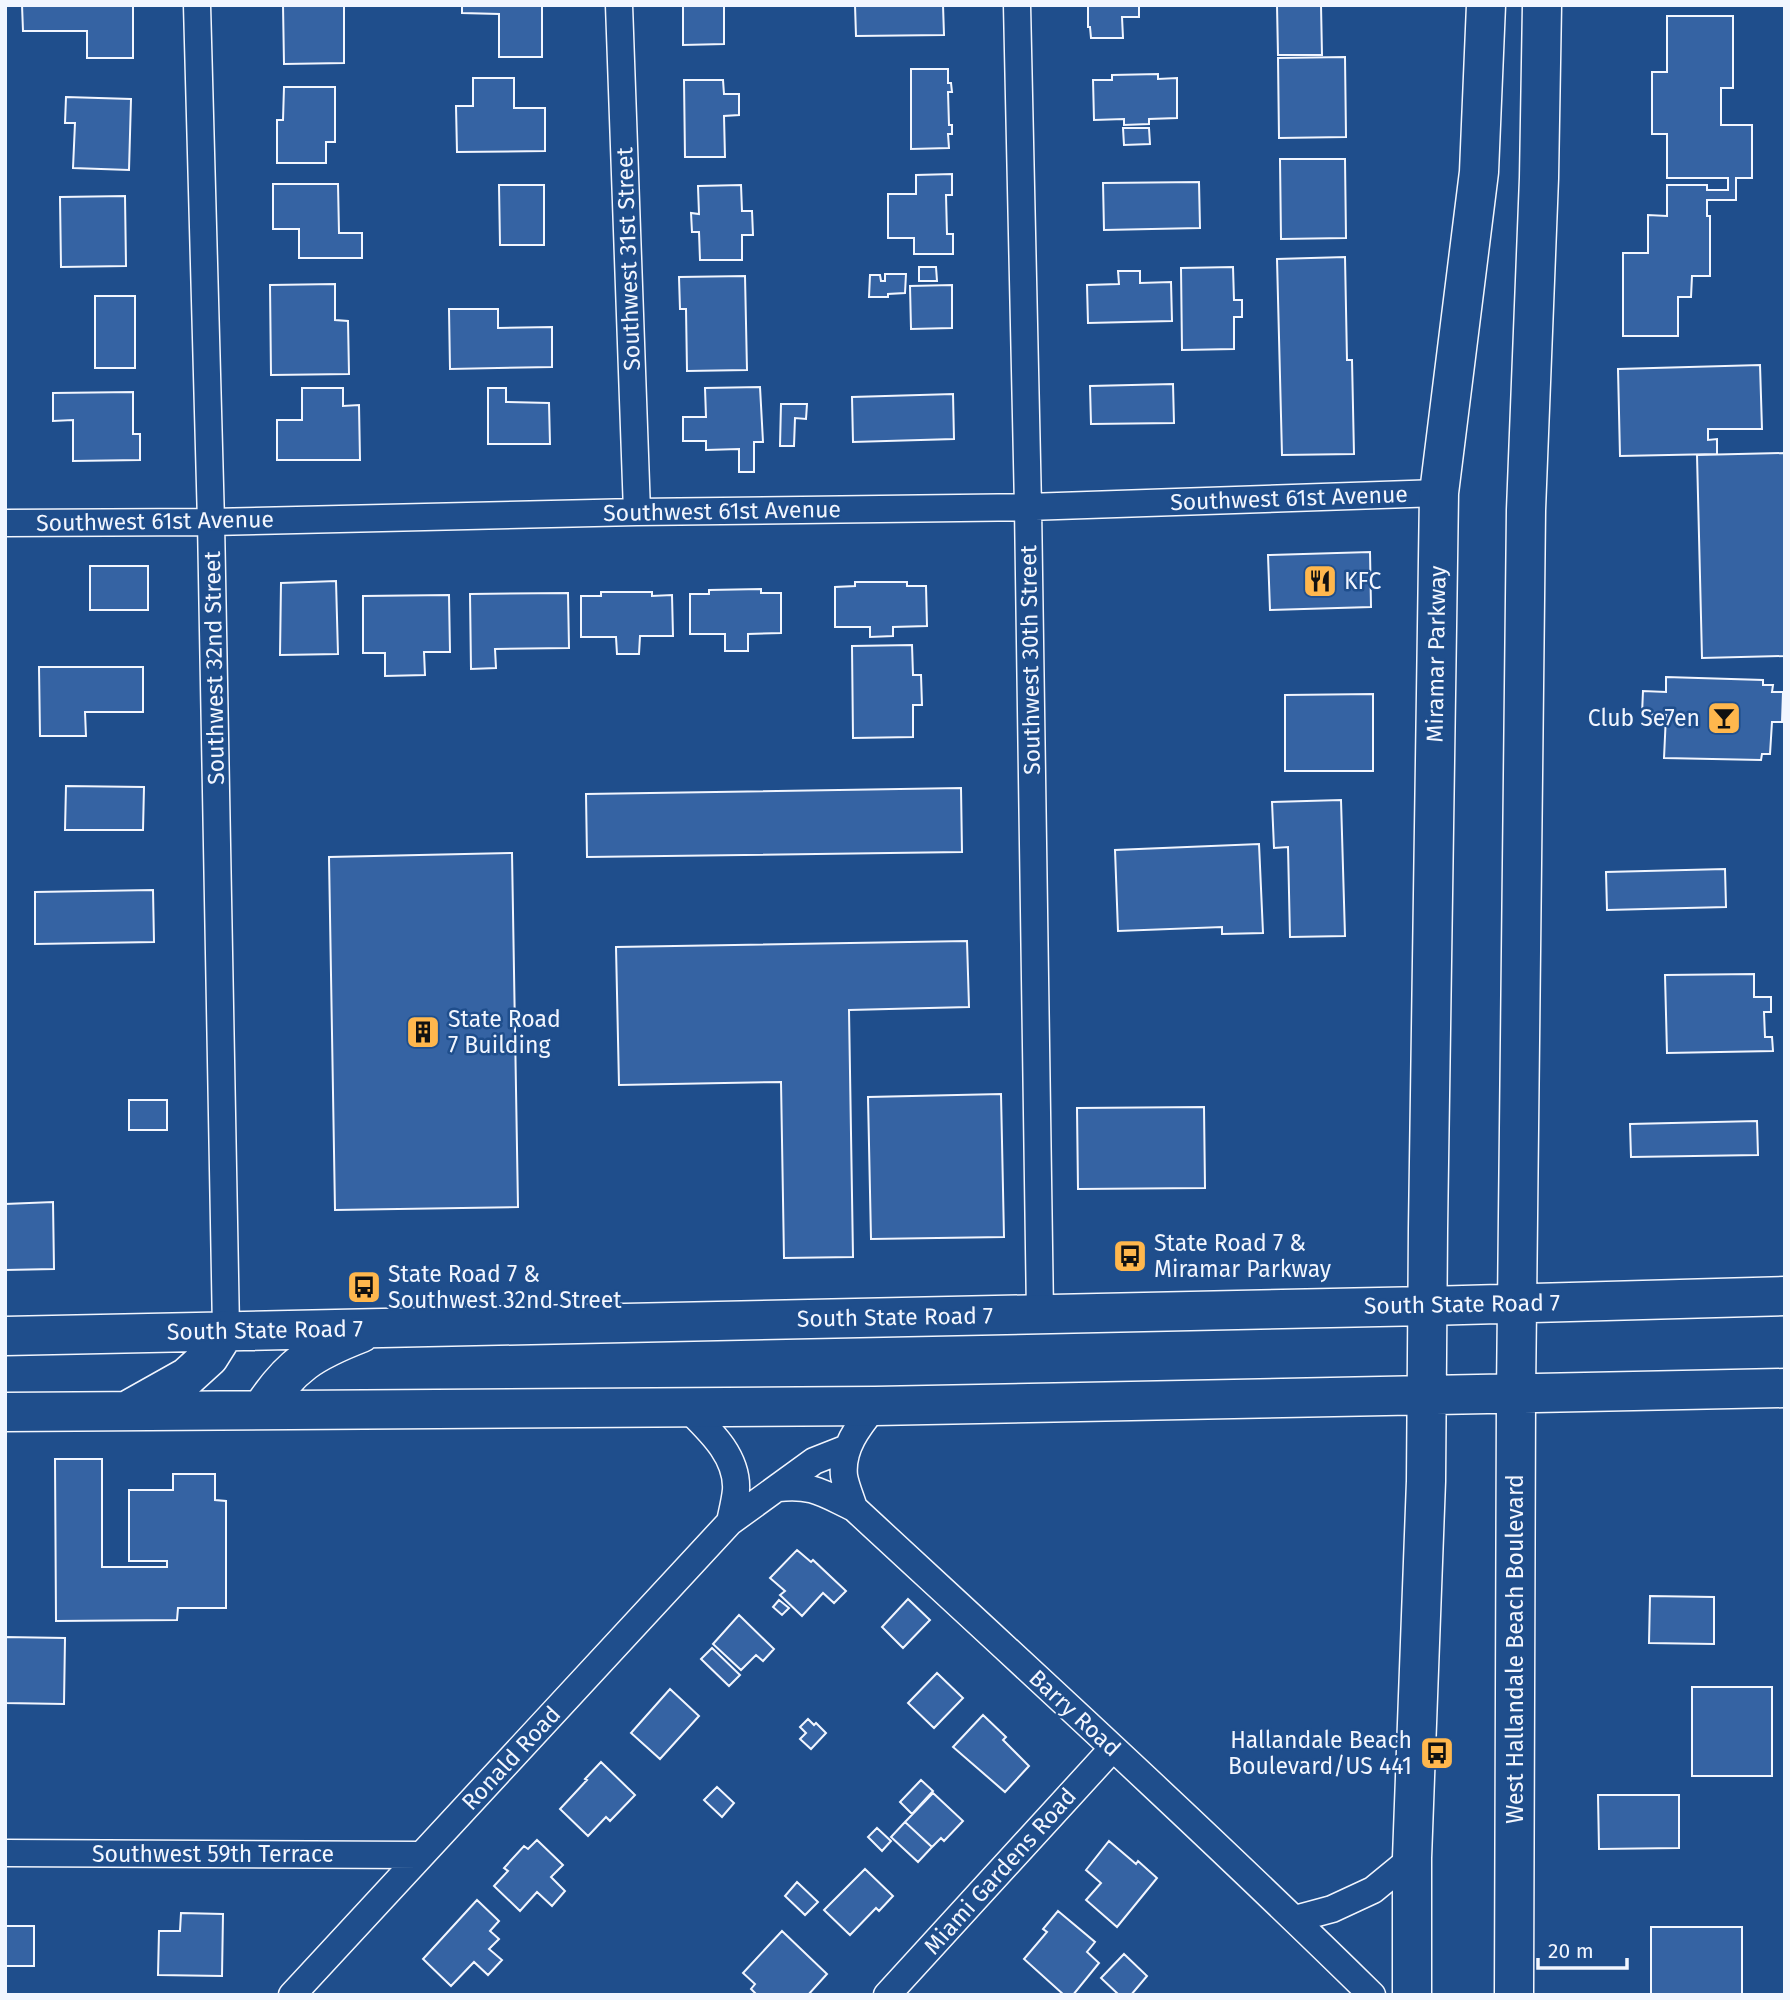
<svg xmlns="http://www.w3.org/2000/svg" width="1790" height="2000" font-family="'Fira Sans',sans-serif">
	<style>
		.building { fill: #3563a3; stroke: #f2f6ff; stroke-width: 2 }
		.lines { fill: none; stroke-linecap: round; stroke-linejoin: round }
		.street-casing { stroke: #f2f6ff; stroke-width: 29 }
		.primary-casing { stroke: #f2f6ff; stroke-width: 41 }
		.street { stroke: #1f4e8c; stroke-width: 26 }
		.primary { stroke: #1f4e8c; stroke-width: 38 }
		.labels { text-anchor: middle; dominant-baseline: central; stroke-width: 5; stroke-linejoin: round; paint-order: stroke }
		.street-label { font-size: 23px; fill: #f2f6ff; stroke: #1f4e8c }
		.poi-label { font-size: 23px; fill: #f2f6ff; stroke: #1f4e8c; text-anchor: start }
	</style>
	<rect width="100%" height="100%" fill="#1f4e8c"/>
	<path class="building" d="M 22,5 L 133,6 L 133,58 L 87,58 L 87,31 L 23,31 Z
		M 283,5 L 344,5 L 344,63 L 284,64 Z
		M 462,5 L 542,5 L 542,57 L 499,57 L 499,14 L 462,13 Z
		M 683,5 L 724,5 L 724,44 L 683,45 Z
		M 855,5 L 943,5 L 944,35 L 856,36 Z
		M 1088,5 L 1139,5 L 1139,17 L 1122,17 L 1123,38 L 1091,38 L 1090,27 L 1088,27 Z
		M 1277,5 L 1321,5 L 1322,55 L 1278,55 Z
		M 1667,16 L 1733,16 L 1733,88 L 1721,88 L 1721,125 L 1752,125 L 1752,178 L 1736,178 L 1736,200 L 1707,200 L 1707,216 L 1710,216 L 1710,276 L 1692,276 L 1691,297 L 1678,297 L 1678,336 L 1623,336 L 1623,253 L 1648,253 L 1648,215 L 1667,216 L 1667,185 L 1707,185 L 1707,190 L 1728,190 L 1728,178 L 1667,178 L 1667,134 L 1652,134 L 1652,72 L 1667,72 Z
		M 1345,57 L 1346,137 L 1279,138 L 1278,58 Z
		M 911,69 L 948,69 L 948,83 L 951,83 L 952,92 L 948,92 L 949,125 L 952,125 L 952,134 L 948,134 L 949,148 L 911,149 Z
		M 1158,74 L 1158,79 L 1177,78 L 1177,118 L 1149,119 L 1149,124 L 1124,125 L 1124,119 L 1094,120 L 1093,80 L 1112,80 L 1112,75 Z
		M 473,78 L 514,78 L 514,108 L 545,108 L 545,151 L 457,152 L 456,106 L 473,106 Z
		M 684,80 L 723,80 L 724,94 L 739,94 L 739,115 L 724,116 L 725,157 L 685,157 Z
		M 284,87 L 335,87 L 335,142 L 326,142 L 326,163 L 277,163 L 277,120 L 283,120 Z
		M 66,97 L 131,99 L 129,170 L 73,168 L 75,123 L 65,123 Z
		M 1123,128 L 1149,128 L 1150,144 L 1124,145 Z
		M 1280,159 L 1345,159 L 1346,238 L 1281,239 Z
		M 952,174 L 952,195 L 946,195 L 947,234 L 953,234 L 953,254 L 914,254 L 914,238 L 888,238 L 888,194 L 916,194 L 916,175 Z
		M 1199,182 L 1200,228 L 1104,230 L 1103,183 Z
		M 273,184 L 338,184 L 339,233 L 362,233 L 362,258 L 299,258 L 299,229 L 273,229 Z
		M 499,185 L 544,185 L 544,245 L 500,245 Z
		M 741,185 L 742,211 L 752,211 L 753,235 L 742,235 L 742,260 L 700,260 L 699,232 L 692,232 L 691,213 L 699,214 L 698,186 Z
		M 125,196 L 126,266 L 61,267 L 60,197 Z
		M 1345,257 L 1347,360 L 1352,360 L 1354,454 L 1282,455 L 1277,259 Z
		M 919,267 L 936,267 L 937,281 L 919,281 Z
		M 1233,267 L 1234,300 L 1242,300 L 1242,317 L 1234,317 L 1234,349 L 1182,350 L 1181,268 Z
		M 1118,271 L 1140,271 L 1140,283 L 1171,282 L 1172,321 L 1088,323 L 1087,285 L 1119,284 Z
		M 885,274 L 906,274 L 905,293 L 888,294 L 888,297 L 869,297 L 870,275 L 880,275 L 881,281 L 885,281 Z
		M 745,276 L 747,370 L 687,371 L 686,309 L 680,309 L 679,277 Z
		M 335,284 L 335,320 L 348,321 L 349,374 L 271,375 L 270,285 Z
		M 952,285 L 952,328 L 911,329 L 910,286 Z
		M 95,296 L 135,296 L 135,368 L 95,368 Z
		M 449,309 L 498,309 L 498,328 L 552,327 L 552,367 L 450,369 Z
		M 1760,365 L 1762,429 L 1708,429 L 1708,440 L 1717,439 L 1717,454 L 1620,456 L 1618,369 Z
		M 1173,384 L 1174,423 L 1091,424 L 1090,386 Z
		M 760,387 L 763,442 L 754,442 L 754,472 L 739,472 L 739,449 L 706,450 L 706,441 L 683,441 L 683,417 L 706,417 L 705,388 Z
		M 302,388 L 343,388 L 343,406 L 359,405 L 360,460 L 277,460 L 277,420 L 302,420 Z
		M 488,388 L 506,388 L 506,402 L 549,403 L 550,444 L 488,444 Z
		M 133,392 L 133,434 L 140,434 L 140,460 L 73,461 L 73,420 L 53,421 L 53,393 Z
		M 953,394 L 954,439 L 853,442 L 852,397 Z
		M 781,404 L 807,404 L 806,419 L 795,418 L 794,446 L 780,446 Z
		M 1785,453 L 1785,656 L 1702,658 L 1697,455 Z
		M 1370,552 L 1371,607 L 1270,610 L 1268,555 Z
		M 90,566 L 148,566 L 148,610 L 90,610 Z
		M 336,581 L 338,654 L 280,655 L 281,583 Z
		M 855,582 L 907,582 L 907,586 L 926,586 L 927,626 L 893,627 L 893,636 L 870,637 L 870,627 L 835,627 L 835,587 L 855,586 Z
		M 761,589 L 761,593 L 781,593 L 781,633 L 748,634 L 748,651 L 725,651 L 725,634 L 690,634 L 690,594 L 709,594 L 709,590 Z
		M 601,592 L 652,592 L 652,596 L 672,595 L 673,636 L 640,636 L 639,654 L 617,654 L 616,637 L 581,637 L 581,596 L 601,596 Z
		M 568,593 L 569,648 L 495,649 L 496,668 L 471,669 L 470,594 Z
		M 449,595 L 450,652 L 424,652 L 425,675 L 385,676 L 385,653 L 363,653 L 363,596 Z
		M 912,645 L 913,675 L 921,675 L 922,705 L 913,705 L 913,737 L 853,738 L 852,646 Z
		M 39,667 L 143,667 L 143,712 L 85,712 L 86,736 L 40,736 Z
		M 1666,677 L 1763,680 L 1763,685 L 1773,685 L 1772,692 L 1783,692 L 1782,722 L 1772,722 L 1770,754 L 1762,754 L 1761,760 L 1664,758 L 1666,715 L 1642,714 L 1643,691 L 1666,692 Z
		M 1373,694 L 1373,771 L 1285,771 L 1285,695 Z
		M 66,786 L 144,787 L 143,830 L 65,830 Z
		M 961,788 L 962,852 L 587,857 L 586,794 Z
		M 1341,800 L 1345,936 L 1290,937 L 1288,847 L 1274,848 L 1272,802 Z
		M 1259,844 L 1263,933 L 1222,934 L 1222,927 L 1118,931 L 1115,850 Z
		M 512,853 L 518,1207 L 335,1210 L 329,857 Z
		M 1725,869 L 1726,907 L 1607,910 L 1606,872 Z
		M 153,890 L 154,942 L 35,944 L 35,892 Z
		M 967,941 L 969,1007 L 849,1010 L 853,1257 L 784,1258 L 781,1082 L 619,1085 L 616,947 Z
		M 1754,974 L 1754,997 L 1771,997 L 1771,1012 L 1764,1012 L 1765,1037 L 1772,1037 L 1773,1051 L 1667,1053 L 1665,975 Z
		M 1001,1094 L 1004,1237 L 871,1239 L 868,1097 Z
		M 129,1100 L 167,1100 L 167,1130 L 129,1130 Z
		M 1204,1107 L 1205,1188 L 1078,1189 L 1077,1108 Z
		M 1757,1121 L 1758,1155 L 1631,1157 L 1630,1124 Z
		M 53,1202 L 54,1269 L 5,1270 L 5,1204 Z
		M 55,1459 L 102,1459 L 102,1567 L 167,1567 L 167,1561 L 129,1561 L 129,1490 L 173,1490 L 173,1474 L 215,1474 L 215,1500 L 226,1501 L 226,1608 L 178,1608 L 177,1620 L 56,1621 Z
		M 797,1550 L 811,1562 L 813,1560 L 846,1591 L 834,1603 L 823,1593 L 802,1616 L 780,1595 L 785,1591 L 770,1578 Z
		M 1650,1596 L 1714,1597 L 1714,1644 L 1649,1643 Z
		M 908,1599 L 930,1620 L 903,1648 L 882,1627 Z
		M 779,1600 L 789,1608 L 782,1615 L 773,1607 Z
		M 739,1615 L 774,1649 L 763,1661 L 756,1655 L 741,1670 L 713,1644 Z
		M 5,1637 L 65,1638 L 64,1704 L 5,1703 Z
		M 712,1648 L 740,1675 L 729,1686 L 701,1659 Z
		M 937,1673 L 963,1698 L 934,1728 L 908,1703 Z
		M 1692,1687 L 1772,1687 L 1772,1776 L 1692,1776 Z
		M 670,1689 L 699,1716 L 660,1759 L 631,1733 Z
		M 983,1715 L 1006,1737 L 1003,1740 L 1029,1766 L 1005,1792 L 953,1747 Z
		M 808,1719 L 814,1725 L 816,1723 L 826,1733 L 811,1749 L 800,1739 L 806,1733 L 800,1727 Z
		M 601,1762 L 635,1795 L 610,1821 L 606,1817 L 588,1836 L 560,1809 L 587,1780 L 585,1779 Z
		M 921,1780 L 933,1791 L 912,1814 L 900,1802 Z
		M 717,1787 L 734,1803 L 722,1817 L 704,1800 Z
		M 933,1793 L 963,1821 L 944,1841 L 941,1838 L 932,1847 L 905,1822 Z
		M 1598,1795 L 1679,1795 L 1679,1848 L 1599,1849 Z
		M 905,1822 L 932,1847 L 918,1862 L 891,1837 Z
		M 877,1828 L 891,1841 L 882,1851 L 868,1837 Z
		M 537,1840 L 563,1865 L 551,1877 L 565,1891 L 552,1906 L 537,1892 L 520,1911 L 494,1886 L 508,1871 L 504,1868 L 524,1846 L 528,1849 Z
		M 1109,1841 L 1136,1864 L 1138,1861 L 1157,1878 L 1117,1927 L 1086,1900 L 1101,1883 L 1086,1870 Z
		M 865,1869 L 893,1896 L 879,1911 L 876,1908 L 850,1935 L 824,1910 Z
		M 797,1882 L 818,1902 L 805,1915 L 785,1896 Z
		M 477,1900 L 499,1921 L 490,1931 L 499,1939 L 489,1949 L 502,1960 L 488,1975 L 474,1962 L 451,1986 L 423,1959 Z
		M 1058,1911 L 1095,1942 L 1087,1952 L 1099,1963 L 1073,1995 L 1064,1995 L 1024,1959 L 1047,1932 L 1043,1929 Z
		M 181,1913 L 223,1914 L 222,1976 L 158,1975 L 159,1931 L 180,1931 Z
		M 5,1926 L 34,1926 L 34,1966 L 5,1966 Z
		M 1651,1927 L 1742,1927 L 1742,1995 L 1651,1995 Z
		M 782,1931 L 827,1974 L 808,1995 L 757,1995 L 751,1989 L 755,1984 L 743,1973 Z
		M 1124,1954 L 1147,1976 L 1131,1995 L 1119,1995 L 1101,1978 Z"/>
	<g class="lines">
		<g class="street-casing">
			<path id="street" d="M 197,5 L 211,522 L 226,1330
				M 619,5 L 637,512
				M 1017,5 L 1028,507 L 1040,1314
				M 5,523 L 211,522 L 637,512 L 1028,507 L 1439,493
				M 687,1408 C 709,1430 738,1456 736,1490 C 735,1501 732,1512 730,1522
				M 778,1488 C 813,1484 824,1494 854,1508 C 1028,1669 1203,1829 1372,1995
				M 854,1508 C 851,1498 846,1487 844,1476 C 841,1448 859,1426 875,1406
				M 5,1853 L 421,1855
				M 1295,1919 L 1332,1909 L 1373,1890 L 1412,1858
				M 292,1995 L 730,1522 L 814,1461 L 847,1448
				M 887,1995 L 1113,1748"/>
		</g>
		<g class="primary-casing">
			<path id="primary" d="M 5,1336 L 1427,1306 L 1785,1296
				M 130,1409 L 187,1377 L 209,1357 L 226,1330
				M 262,1409 C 291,1365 312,1352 361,1333
				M 5,1412 L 875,1406 L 1785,1388
				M 1412,1995 L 1412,1858 L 1426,1481 L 1428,1229 L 1439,493 L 1479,172 L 1486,5
				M 1514,1995 L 1516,1394 L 1526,510 L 1539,178 L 1542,5"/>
		</g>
		<use href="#street" class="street"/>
		<use href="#primary" class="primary"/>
	</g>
	<defs>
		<g id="restaurant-square" transform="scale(1.75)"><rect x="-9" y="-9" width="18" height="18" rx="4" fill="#ffb74d" stroke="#1f4e8c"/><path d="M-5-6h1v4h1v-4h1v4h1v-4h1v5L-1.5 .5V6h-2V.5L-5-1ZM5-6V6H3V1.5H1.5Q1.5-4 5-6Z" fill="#111"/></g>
		<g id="bar-square" transform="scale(1.75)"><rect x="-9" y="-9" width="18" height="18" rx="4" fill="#ffb74d" stroke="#1f4e8c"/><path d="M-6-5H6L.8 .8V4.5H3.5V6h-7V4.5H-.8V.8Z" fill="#111"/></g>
		<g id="building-square" transform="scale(1.75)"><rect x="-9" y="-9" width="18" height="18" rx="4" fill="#ffb74d" stroke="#1f4e8c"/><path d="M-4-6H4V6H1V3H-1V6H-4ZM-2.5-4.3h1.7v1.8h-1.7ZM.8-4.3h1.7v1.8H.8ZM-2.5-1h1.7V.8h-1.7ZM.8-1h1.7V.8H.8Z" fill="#111"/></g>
		<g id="bus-square" transform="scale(1.75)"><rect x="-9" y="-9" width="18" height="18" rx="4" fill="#ffb74d" stroke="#1f4e8c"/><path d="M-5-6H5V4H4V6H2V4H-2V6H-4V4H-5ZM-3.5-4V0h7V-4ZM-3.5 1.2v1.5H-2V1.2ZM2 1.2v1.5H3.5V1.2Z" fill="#111"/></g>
	</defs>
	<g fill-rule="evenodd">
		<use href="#restaurant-square" x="1320" y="581"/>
		<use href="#bar-square" x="1724" y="718"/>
		<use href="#building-square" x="423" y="1032"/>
		<use href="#bus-square" x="1130" y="1256"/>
		<use href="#bus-square" x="364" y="1287"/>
		<use href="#bus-square" x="1437" y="1753"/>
	</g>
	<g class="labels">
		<g class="street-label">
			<text transform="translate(628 259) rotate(-92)">Southwest 31st Street</text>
			<text transform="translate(1289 498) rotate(-2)">Southwest 61st Avenue</text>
			<text transform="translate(722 511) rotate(-1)">Southwest 61st Avenue</text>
			<text transform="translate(155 521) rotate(-1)">Southwest 61st Avenue</text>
			<text transform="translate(1436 654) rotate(-89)">Miramar Parkway</text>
			<text transform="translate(1030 660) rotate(-91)">Southwest 30th Street</text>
			<text transform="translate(214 668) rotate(-91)">Southwest 32nd Street</text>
			<text transform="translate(1462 1304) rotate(-1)">South State Road 7</text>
			<text transform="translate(895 1317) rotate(-1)">South State Road 7</text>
			<text transform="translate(265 1330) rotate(-1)">South State Road 7</text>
			<text transform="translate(1515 1649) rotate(-90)">West Hallandale Beach Boulevard</text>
			<text transform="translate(1075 1713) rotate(43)">Barry Road</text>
			<text transform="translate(511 1758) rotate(-47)">Ronald Road</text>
			<text x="213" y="1854">Southwest 59th Terrace</text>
			<text transform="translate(1000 1871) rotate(-48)">Miami Gardens Road</text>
		</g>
		<g class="poi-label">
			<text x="1344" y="581">KFC</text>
			<text x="1700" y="718" text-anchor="end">Club Se7en</text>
			<text x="448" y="1019">State Road<tspan x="448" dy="26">7 Building</tspan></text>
			<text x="1154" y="1243">State Road 7 &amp;<tspan x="1154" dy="26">Miramar Parkway</tspan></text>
			<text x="388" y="1274">State Road 7 &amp;<tspan x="388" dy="26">Southwest 32nd Street</tspan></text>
			<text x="1412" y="1740" text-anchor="end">Hallandale Beach<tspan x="1412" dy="26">Boulevard/US 441</tspan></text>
		</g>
	</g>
	<rect width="1790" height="2000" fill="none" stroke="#f2f6ff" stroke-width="14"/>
	<path d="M1538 1958v10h89v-10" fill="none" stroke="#f2f6ff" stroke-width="3.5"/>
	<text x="1548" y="1958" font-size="21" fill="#f2f6ff" stroke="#1f4e8c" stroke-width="5" paint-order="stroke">20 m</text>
</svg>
